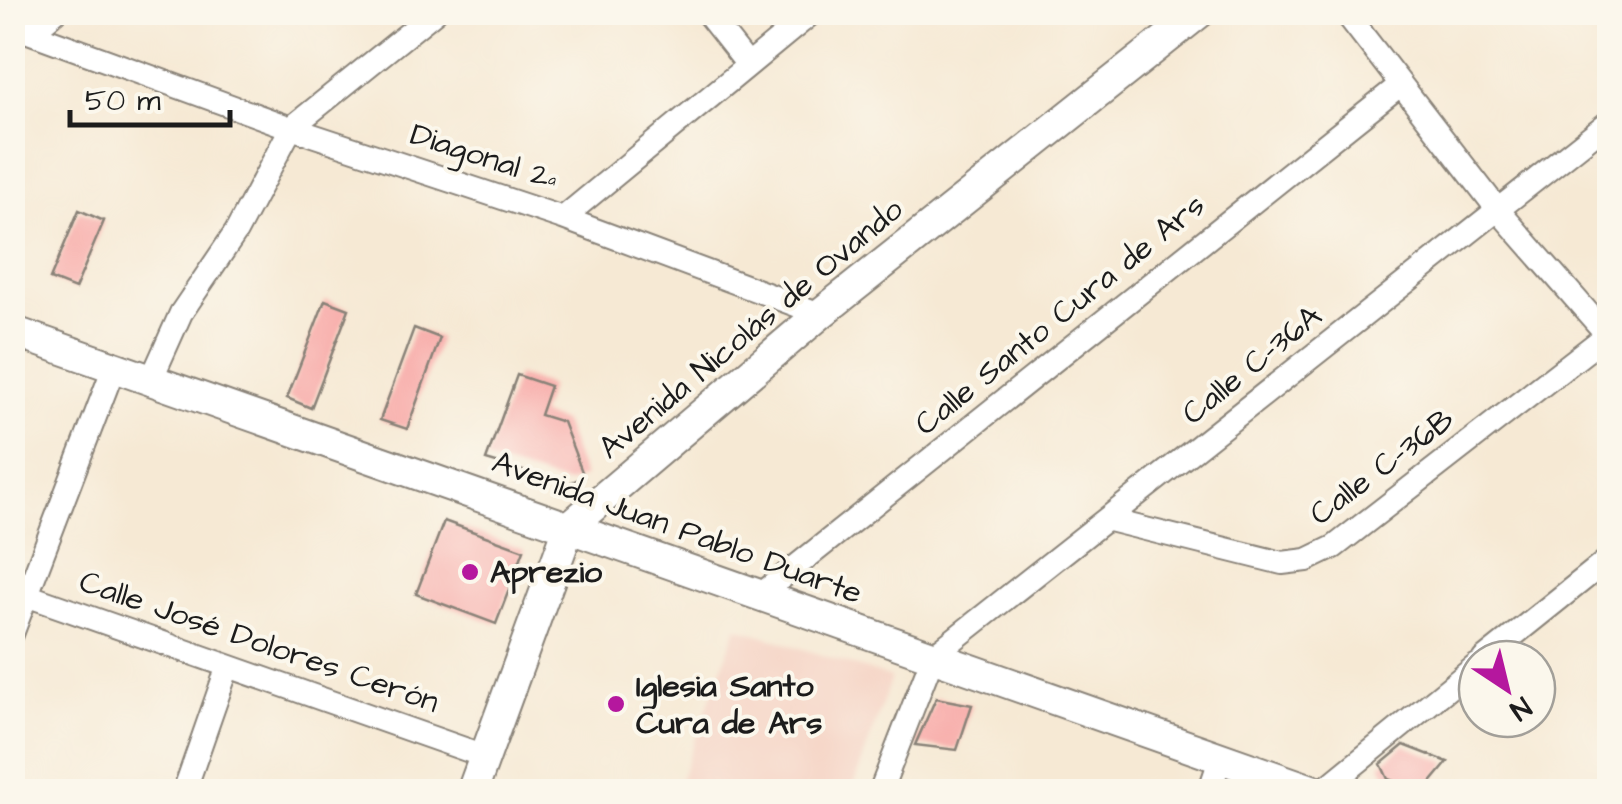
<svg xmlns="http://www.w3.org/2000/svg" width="1622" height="804" font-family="'Architects Daughter',sans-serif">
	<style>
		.built { fill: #f5d2c3 }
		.building { fill: #f8aba9 }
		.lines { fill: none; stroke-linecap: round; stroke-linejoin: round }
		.street-casing { stroke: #898278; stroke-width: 26 }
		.secondary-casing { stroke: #898278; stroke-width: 34 }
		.street { stroke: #fff; stroke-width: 22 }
		.secondary { stroke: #fff; stroke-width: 30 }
		.poi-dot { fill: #b5179e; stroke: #fbf7ec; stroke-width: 4 }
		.labels { text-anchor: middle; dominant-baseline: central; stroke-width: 8; stroke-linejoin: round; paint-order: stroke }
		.street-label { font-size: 32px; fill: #1c1c1c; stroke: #fbf7ec }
		.poi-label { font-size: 32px; font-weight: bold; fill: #1c1c1c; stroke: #fbf7ec; text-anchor: start }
	</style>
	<rect width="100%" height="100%" fill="#fbf7ec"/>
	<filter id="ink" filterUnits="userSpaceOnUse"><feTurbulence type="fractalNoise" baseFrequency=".01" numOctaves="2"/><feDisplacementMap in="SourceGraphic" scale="20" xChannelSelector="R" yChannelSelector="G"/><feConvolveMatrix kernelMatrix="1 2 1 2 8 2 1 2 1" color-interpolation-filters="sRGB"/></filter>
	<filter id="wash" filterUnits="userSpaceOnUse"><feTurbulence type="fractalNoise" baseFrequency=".0048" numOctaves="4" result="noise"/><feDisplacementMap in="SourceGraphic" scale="40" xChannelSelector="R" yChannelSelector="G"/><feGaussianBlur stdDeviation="2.25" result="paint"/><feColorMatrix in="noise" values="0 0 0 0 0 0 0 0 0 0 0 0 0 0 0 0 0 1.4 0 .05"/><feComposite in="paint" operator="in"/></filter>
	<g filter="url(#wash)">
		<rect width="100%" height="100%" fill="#f6e9d4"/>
		<path class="built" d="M 737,627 L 891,678 L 852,791 L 676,791 Z"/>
		<g id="blocks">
			<path class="building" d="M 79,210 L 104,221 L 75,289 L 50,279 Z
				M 325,300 L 349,309 L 311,408 L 287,398 Z
				M 414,328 L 440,338 L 407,429 L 380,420 Z
				M 517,375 L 550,386 L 540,415 L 563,422 L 584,477 L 567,484 L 486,460 Z
				M 444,521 L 524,550 L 496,624 L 416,594 Z
				M 936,698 L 972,705 L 957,750 L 915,745 Z
				M 1404,745 L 1448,762 L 1423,792 L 1388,779 L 1381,764 Z"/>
		</g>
	</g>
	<g filter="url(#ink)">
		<use href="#blocks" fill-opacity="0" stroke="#898278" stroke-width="2.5"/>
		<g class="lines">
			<g class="street-casing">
				<path id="street" d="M 706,12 L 748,65
					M 1345,12 L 1498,210 L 1610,338
					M 12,26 L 291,128 L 563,218 L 820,314
					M 31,32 L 55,12
					M 563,218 L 813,12
					M 151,380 L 181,313 L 236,232 L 291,128 L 435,12
					M 1109,520 L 1282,563 L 1307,560 L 1334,547 L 1607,335
					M 12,590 L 484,756
					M 760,595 L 1400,85
					M 12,634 L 114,367
					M 1484,659 L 1610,558
					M 184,792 L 228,666
					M 880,792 L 933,656 L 1610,121
					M 1209,792 L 1221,757
					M 1321,792 L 1477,665"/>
			</g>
			<g class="secondary-casing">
				<path id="secondary" d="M 12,331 L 1317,792
					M 472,792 L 569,527 L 820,314 L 1200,12"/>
			</g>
			<use href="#street" class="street"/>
			<use href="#secondary" class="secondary"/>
		</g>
	</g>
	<g class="poi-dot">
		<circle cx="470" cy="572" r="10"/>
		<circle cx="616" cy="704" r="10"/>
	</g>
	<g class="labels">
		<g class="street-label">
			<text transform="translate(484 157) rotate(18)">Diagonal 2ª</text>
			<text transform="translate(1060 315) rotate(-39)">Calle Santo Cura de Ars</text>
			<text transform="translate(751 329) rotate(-40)">Avenida Nicolás de Ovando</text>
			<text transform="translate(1252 365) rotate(-39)">Calle C-36A</text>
			<text transform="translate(1382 467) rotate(-37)">Calle C-36B</text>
			<text transform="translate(677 528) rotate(20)">Avenida Juan Pablo Duarte</text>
			<text transform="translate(259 642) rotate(19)">Calle José Dolores Cerón</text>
		</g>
		<g class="poi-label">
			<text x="490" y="572">Aprezio</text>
			<text x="636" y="686">Iglesia Santo<tspan x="636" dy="37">Cura de Ars</tspan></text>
		</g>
	</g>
	<rect width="1622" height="804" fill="none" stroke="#fbf7ec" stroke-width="50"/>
	<g transform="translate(1507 689) rotate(145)"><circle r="48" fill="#fbf7ec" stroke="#a29f99" stroke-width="2.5"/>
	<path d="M0-8L18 38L0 25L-18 38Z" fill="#b5179e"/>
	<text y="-15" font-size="28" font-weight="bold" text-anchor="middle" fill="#1c1c1c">N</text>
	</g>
	<path d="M70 110v15h160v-15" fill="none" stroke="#1c1c1c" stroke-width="5"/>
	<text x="85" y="110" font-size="30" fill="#1c1c1c" stroke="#fbf7ec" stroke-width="8" paint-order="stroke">50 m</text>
</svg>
